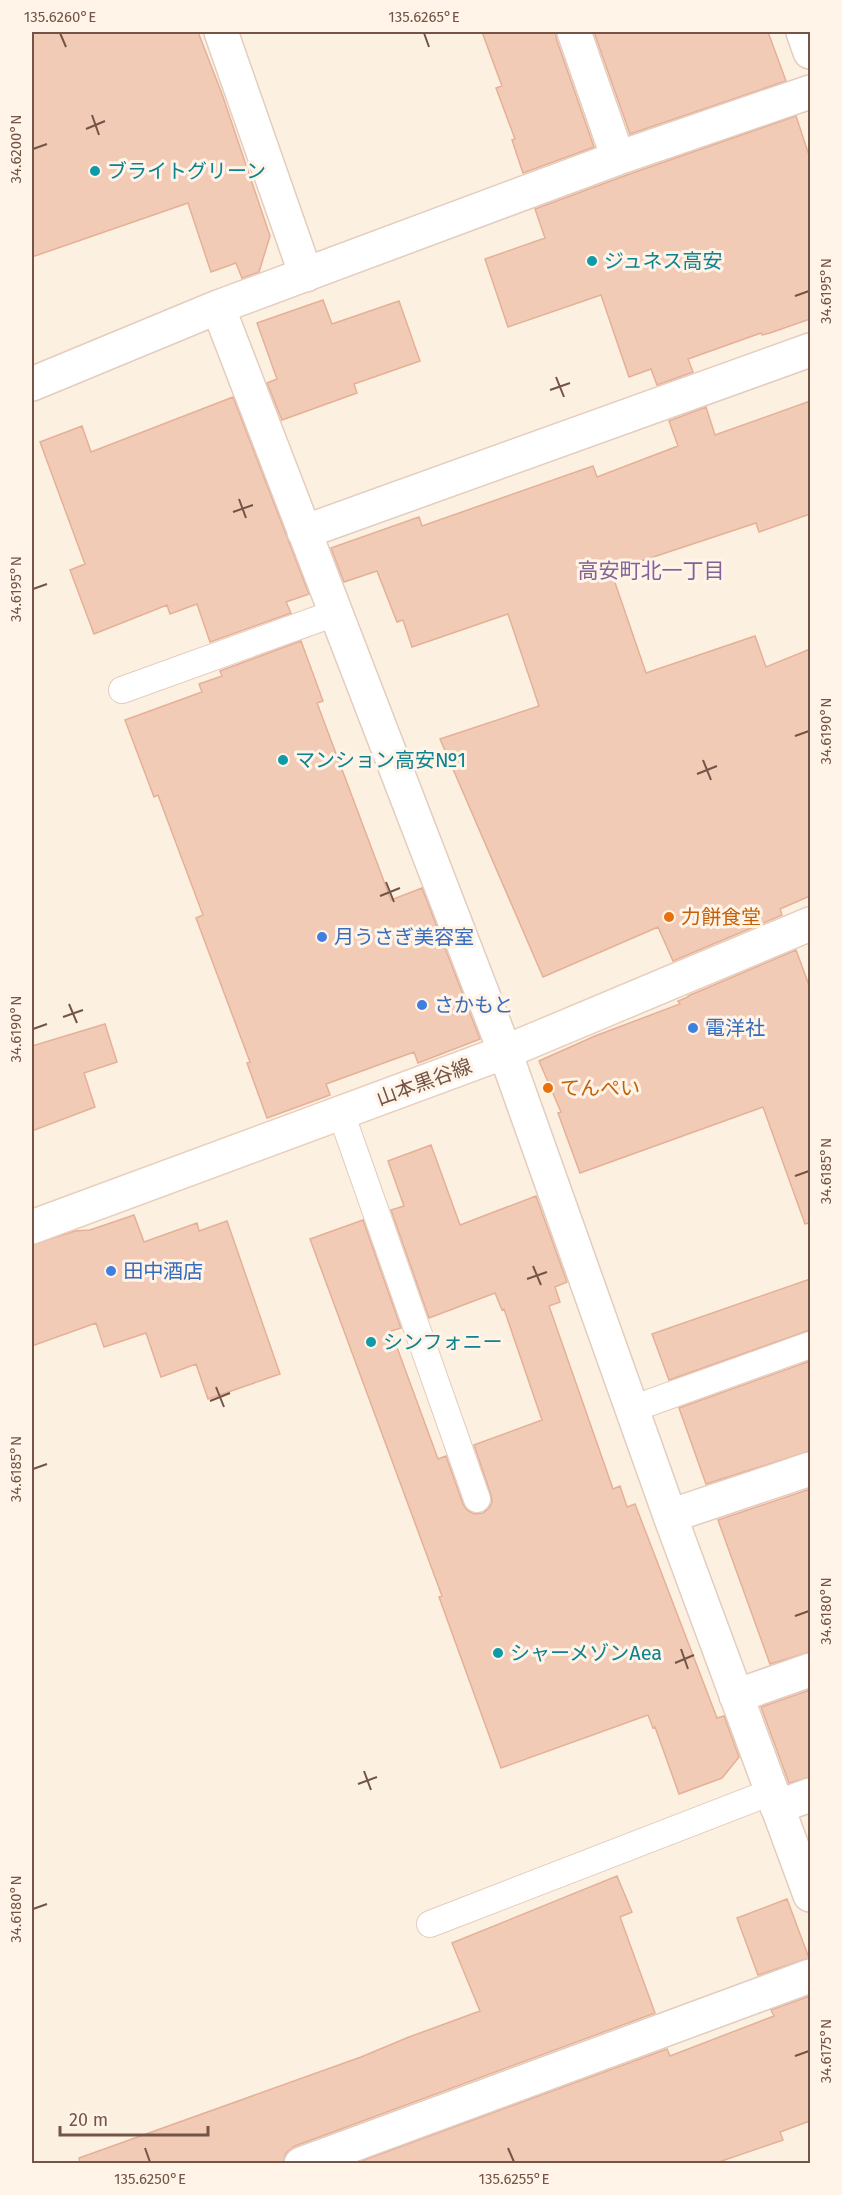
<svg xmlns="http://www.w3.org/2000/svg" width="842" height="2195" font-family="'Fira Sans','Noto Sans JP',sans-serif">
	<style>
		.building { fill: #f2cbb7; stroke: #e5b097; stroke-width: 1.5 }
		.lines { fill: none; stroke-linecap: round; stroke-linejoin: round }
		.service-casing { stroke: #e3cdbf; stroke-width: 28 }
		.minor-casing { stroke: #e3cdbf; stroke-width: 36 }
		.secondary-casing { stroke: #e8cebc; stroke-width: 36 }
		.service { stroke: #fff; stroke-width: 26 }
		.minor { stroke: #fff; stroke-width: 33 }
		.secondary { stroke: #fff; stroke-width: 33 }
		.ticks { fill: none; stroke: #735447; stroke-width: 2 }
		.culture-dot { fill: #0f9aa8; stroke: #fff4e7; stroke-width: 2 }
		.food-dot { fill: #e8710a; stroke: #fff4e7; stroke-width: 2 }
		.shop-dot { fill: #3f7fe0; stroke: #fff4e7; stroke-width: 2 }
		.labels { text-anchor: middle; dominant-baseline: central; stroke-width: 6; stroke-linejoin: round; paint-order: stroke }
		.culture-label { font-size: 20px; fill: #0d838f; stroke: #fff4e7; text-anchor: start }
		.food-label { font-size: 20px; fill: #c56008; stroke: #fff4e7; text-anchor: start }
		.shop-label { font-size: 20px; fill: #366cbe; stroke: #fff4e7; text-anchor: start }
		.street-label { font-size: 20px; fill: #735447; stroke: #fff4e7 }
		.neighbourhood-label { font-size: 21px; fill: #826297; stroke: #fff4e7 }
		.neatline { fill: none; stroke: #735447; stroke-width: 2 }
		.ticks-label { font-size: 15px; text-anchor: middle; fill: #735447 }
	</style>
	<rect width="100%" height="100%" fill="#fcf0e0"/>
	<path class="building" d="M 32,32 L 198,32 L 222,94 L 270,236 L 259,272 L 242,278 L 236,263 L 211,272 L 188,203 L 32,257 Z
		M 482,32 L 556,32 L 556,38 L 594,147 L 523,173 L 512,140 L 515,139 L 496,88 L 502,86 Z
		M 594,32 L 768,32 L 786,81 L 630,134 Z
		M 796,116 L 810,158 L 810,319 L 770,333 L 762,335 L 761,333 L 688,359 L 693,372 L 657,385 L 651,369 L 629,377 L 601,295 L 508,327 L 485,259 L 545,238 L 535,209 L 624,176 Z
		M 323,300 L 332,324 L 399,301 L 420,361 L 354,384 L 357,393 L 282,420 L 267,383 L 277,379 L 257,323 Z
		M 233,397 L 309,594 L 286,602 L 291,613 L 210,642 L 197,604 L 170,614 L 167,605 L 94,634 L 70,570 L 85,564 L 40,442 L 82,426 L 91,452 Z
		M 810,401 L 810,514 L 759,532 L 756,523 L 611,571 L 646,673 L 755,636 L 766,667 L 810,649 L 810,896 L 780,909 L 782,915 L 673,961 L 658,927 L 543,977 L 440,739 L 539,706 L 508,614 L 412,647 L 403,620 L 397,622 L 377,571 L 344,582 L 331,548 L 419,517 L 422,526 L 593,466 L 597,477 L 678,446 L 669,421 L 706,407 L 715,435 Z
		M 301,641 L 323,701 L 317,703 L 391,900 L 422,888 L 480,1039 L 418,1063 L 414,1052 L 326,1084 L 330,1095 L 267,1118 L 247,1063 L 250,1062 L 196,918 L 203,915 L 158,795 L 154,797 L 125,720 L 202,692 L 199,684 L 222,676 L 220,671 Z
		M 796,950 L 810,988 L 810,1223 L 805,1224 L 763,1107 L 580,1173 L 558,1113 L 561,1112 L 539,1061 L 595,1036 L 680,1004 L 678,1001 L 688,997 L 688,996 Z
		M 105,1024 L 117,1062 L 84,1073 L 95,1107 L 32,1131 L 32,1046 Z
		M 431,1145 L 460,1225 L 536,1196 L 567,1282 L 555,1287 L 560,1302 L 549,1306 L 613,1489 L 620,1486 L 627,1507 L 635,1504 L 717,1718 L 724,1716 L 739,1757 L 722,1778 L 679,1794 L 655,1727 L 653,1728 L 648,1715 L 501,1768 L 439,1597 L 442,1596 L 310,1239 L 363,1220 L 401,1328 L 391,1331 L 438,1459 L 446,1456 L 463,1504 L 467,1510 L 474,1514 L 483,1513 L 489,1508 L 492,1502 L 491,1495 L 474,1445 L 542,1420 L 504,1309 L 502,1310 L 495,1293 L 429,1318 L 391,1210 L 404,1206 L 388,1161 Z
		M 134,1215 L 144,1242 L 197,1223 L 199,1231 L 227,1221 L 280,1374 L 208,1399 L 196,1364 L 161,1377 L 146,1333 L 104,1347 L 96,1323 L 32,1346 L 32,1245 L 75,1231 L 90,1230 Z
		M 810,1279 L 810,1330 L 669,1380 L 652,1334 Z
		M 810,1361 L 810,1451 L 706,1484 L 679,1408 Z
		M 810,1489 L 810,1652 L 770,1664 L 718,1520 Z
		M 810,1690 L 810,1777 L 789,1783 L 761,1707 Z
		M 617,1876 L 632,1912 L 620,1917 L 655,2013 L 295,2146 L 286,2153 L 283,2163 L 80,2163 L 79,2158 L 361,2057 L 409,2037 L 480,2011 L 452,1943 Z
		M 787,1899 L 809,1958 L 758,1975 L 737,1918 Z
		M 810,1996 L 810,2121 L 780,2132 L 783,2140 L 716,2163 L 356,2163 L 667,2049 L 670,2056 L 774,2016 L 771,2010 Z"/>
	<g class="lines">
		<g class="service-casing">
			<path id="service" d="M 122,690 L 335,613
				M 341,1113 L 477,1499
				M 632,1409 L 810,1345
				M 430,1924 L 771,1792"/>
		</g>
		<g class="minor-casing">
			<path id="minor" d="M 221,32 L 306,275
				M 574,32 L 618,158
				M 803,32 L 810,52
				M 218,307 L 505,1052 L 670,1516 L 810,1895
				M 32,384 L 218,307 L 618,158 L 810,92
				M 304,532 L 810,350
				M 670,1516 L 810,1469
				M 736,1696 L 810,1670
				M 777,1807 L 810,1795
				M 301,2164 L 810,1976"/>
		</g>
		<g class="secondary-casing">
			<path id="secondary" d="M 32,1227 L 505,1052 L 810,924"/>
		</g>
		<use href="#service" class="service"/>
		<use href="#minor" class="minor"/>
		<use href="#secondary" class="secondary"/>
	</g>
	<path class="ticks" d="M 60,33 L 66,47M 424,33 L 429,47M 92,115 L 99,135M 86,129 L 105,121M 33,149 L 47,144M 795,296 L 809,291M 556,377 L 564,397M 550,390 L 570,383M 239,499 L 246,518M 233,512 L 253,505M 33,589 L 47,584M 795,736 L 809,731M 703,760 L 711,780M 697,774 L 717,766M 386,882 L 394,902M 380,896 L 400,888M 69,1004 L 77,1023M 63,1017 L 83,1010M 33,1029 L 47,1024M 795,1176 L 809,1171M 533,1266 L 541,1285M 527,1279 L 547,1272M 216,1387 L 224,1407M 210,1401 L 230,1393M 33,1469 L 47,1464M 795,1616 L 809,1611M 681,1649 L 688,1669M 675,1663 L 694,1655M 364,1771 L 371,1790M 358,1784 L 377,1777M 33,1909 L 47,1904M 795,2056 L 809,2051M 145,2148 L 150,2162M 508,2148 L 514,2162"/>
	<g class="culture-dot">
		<circle cx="95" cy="171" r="6"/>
		<circle cx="592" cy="261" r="6"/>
		<circle cx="283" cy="760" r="6"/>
		<circle cx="371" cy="1342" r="6"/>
		<circle cx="498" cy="1653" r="6"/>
	</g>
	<g class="food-dot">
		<circle cx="669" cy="917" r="6"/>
		<circle cx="548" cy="1088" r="6"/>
	</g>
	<g class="shop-dot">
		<circle cx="322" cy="937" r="6"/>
		<circle cx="422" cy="1005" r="6"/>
		<circle cx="693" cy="1028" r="6"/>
		<circle cx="111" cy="1271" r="6"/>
	</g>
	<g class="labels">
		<g class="culture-label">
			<text x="107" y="171">ブライトグリーン</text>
			<text x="604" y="261">ジュネス高安</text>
			<text x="295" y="760">マンション高安№1</text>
			<text x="383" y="1342">シンフォニー</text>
			<text x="510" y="1653">シャーメゾンAea</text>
		</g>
		<g class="food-label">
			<text x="681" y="917">力餅食堂</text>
			<text x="560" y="1088">てんぺい</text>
		</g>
		<g class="shop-label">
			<text x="334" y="937">月うさぎ美容室</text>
			<text x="434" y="1005">さかもと</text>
			<text x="705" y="1028">電洋社</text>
			<text x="123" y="1271">田中酒店</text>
		</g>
		<g class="street-label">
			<text transform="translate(424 1082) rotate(-20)">山本黒谷線</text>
		</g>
		<g class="neighbourhood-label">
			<text x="651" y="571">高安町北一丁目</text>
		</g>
	</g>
	<rect width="842" height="2195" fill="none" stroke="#fff4e7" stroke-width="66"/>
	<path d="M60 2126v9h148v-9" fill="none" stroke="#735447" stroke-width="3"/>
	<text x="69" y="2126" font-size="18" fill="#735447" stroke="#fff4e7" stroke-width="4.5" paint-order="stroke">20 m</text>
	<rect x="33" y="33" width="776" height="2129" class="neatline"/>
	<g class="ticks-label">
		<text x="60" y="22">135.6260°E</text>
		<text x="424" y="22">135.6265°E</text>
		<text transform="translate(16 149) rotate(-90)" y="5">34.6200°N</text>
		<text transform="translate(826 291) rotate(-90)" y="5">34.6195°N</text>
		<text transform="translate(16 589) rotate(-90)" y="5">34.6195°N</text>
		<text transform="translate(826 731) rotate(-90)" y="5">34.6190°N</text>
		<text transform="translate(16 1029) rotate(-90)" y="5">34.6190°N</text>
		<text transform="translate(826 1171) rotate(-90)" y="5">34.6185°N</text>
		<text transform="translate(16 1469) rotate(-90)" y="5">34.6185°N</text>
		<text transform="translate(826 1611) rotate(-90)" y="5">34.6180°N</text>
		<text transform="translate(16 1909) rotate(-90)" y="5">34.6180°N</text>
		<text transform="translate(826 2051) rotate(-90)" y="5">34.6175°N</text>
		<text x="150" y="2184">135.6250°E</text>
		<text x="514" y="2184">135.6255°E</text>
	</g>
</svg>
